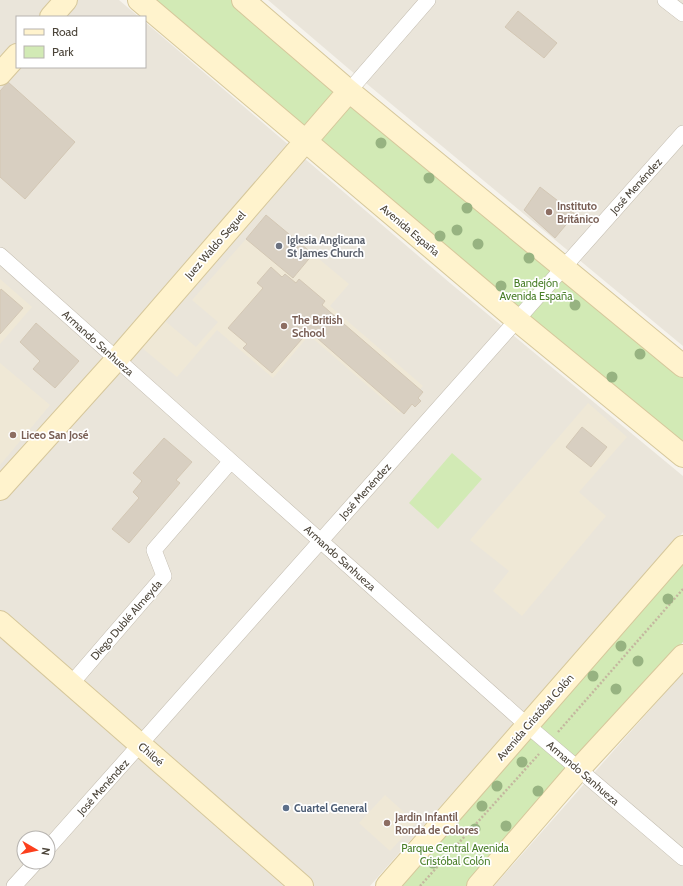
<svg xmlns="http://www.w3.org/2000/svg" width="683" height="886" font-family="Cabin,sans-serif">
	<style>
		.residential { fill: #eae5da; fill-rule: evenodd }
		.education { fill: #efe8d6 }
		.green { fill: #d2eab5 }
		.building { fill: #d8cfc1; stroke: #d3c7b4 }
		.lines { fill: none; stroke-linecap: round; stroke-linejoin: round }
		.street-casing { stroke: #c2bbae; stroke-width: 16 }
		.secondary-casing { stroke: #d6c79b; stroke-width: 24 }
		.path { stroke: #c4b79f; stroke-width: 2.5; stroke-dasharray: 2 2; stroke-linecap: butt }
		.street { stroke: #fff; stroke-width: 15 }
		.secondary { stroke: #fff3cd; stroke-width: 22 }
		.tree { fill: #97b381 }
		.education-dot { fill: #8d6e63; stroke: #fff; stroke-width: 1.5 }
		.worship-dot { fill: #6b7280; stroke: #fff; stroke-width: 1.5 }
		.service-dot { fill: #5c6f8a; stroke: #fff; stroke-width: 1.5 }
		.labels { text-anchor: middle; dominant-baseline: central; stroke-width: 3.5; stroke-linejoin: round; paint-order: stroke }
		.street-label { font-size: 11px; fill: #4b4439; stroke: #fff }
		.education-label { font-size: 11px; font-weight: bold; fill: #785e54; stroke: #fff; text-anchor: start }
		.worship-label { font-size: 11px; font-weight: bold; fill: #5b616d; stroke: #fff; text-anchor: start }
		.park-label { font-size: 11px; fill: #4a7f2a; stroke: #fff }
		.service-label { font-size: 11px; font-weight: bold; fill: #4e5e75; stroke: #fff; text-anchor: start }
	</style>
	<rect width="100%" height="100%" fill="#f6f3ec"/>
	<path class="residential" d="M 0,0 L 119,0 L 139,17 L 17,17 L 17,67 L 145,67 L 145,22 L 450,283 L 683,476 L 683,532 L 370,886 L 0,886 ZM 24,838 L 48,838 L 48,862 L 24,862 Z
		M 268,0 L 683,0 L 683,346 L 349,69 Z
		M 683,673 L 683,886 L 494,886 L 624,739 Z"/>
	<path class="education" d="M 246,239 L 293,278 L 313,254 L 349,284 L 330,306 L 423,386 L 399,413 L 309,335 L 273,378 L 217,330 L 177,377 L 141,347 L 164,320 L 196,347 L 218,322 L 192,300 Z
		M 0,279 L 32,307 L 0,344 Z
		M 0,363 L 50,405 L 0,465 Z
		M 588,403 L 627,437 L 579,492 L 606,516 L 522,616 L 493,591 L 509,571 L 470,540 Z
		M 385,795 L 416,823 L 390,851 L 359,823 Z"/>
	<path class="green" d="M 152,0 L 233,0 L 683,375 L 683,445 Z
		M 452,453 L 482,479 L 438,529 L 409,503 Z
		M 683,551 L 683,642 L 468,886 L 385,886 Z"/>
	<path class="building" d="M 518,11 L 557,43 L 544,58 L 505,27 Z
		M 8,82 L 75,142 L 25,199 L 0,177 L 0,91 Z
		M 540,187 L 575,214 L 555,238 L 524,210 Z
		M 266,215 L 313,254 L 293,278 L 246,239 Z
		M 271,267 L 282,277 L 285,274 L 296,283 L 299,279 L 325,301 L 322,305 L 423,392 L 418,398 L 421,401 L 415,407 L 412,404 L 404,414 L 309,331 L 272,373 L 243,348 L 247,344 L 228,328 L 263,288 L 257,283 Z
		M 1,289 L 23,308 L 0,334 L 0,291 Z
		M 36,323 L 79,361 L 55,388 L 33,369 L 40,361 L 20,342 Z
		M 582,427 L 607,447 L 591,467 L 566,447 Z
		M 164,438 L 192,462 L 176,480 L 180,483 L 129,543 L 112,529 L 139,498 L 133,492 L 142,481 L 133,473 Z"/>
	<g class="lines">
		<g class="street-casing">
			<path id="street" d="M 665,0 L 683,14
				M 349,91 L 428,0
				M 0,255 L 528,726 L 683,858
				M 71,684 L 164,576 L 154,550 L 231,461
				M 48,848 L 683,133
				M 14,886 L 36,862"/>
		</g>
		<g class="secondary-casing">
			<path id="secondary" d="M 139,0 L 517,320 L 683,456
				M 243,0 L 349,91 L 683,366
				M 51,17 L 66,0
				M 0,74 L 17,55
				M 0,489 L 117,359 L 349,91
				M 0,622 L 302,886
				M 387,886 L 683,547
				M 478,886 L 579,769 L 683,656"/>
		</g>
		<path class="path" d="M 558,732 L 683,589
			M 420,886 L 539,754"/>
		<use href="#street" class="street"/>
		<use href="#secondary" class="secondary"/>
	</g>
	<g class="tree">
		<circle cx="381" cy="143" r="5.5"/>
		<circle cx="429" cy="178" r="5.5"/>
		<circle cx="467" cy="208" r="5.5"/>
		<circle cx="457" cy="230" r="5.5"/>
		<circle cx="440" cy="236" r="5.5"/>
		<circle cx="478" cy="244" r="5.5"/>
		<circle cx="529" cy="258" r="5.5"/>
		<circle cx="501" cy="286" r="5.5"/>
		<circle cx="575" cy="305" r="5.5"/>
		<circle cx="640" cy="354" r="5.5"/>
		<circle cx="612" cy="377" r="5.5"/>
		<circle cx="668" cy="599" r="5.5"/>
		<circle cx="621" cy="646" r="5.5"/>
		<circle cx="638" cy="661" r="5.5"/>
		<circle cx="593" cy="676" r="5.5"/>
		<circle cx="616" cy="689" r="5.5"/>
		<circle cx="522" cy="762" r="5.5"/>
		<circle cx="497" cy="786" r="5.5"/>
		<circle cx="538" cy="791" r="5.5"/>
		<circle cx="482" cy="806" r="5.5"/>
		<circle cx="506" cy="826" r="5.5"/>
		<circle cx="475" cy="829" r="5.5"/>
		<circle cx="433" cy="863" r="5.5"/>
	</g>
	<g class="education-dot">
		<circle cx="549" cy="212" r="4"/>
		<circle cx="284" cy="326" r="4"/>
		<circle cx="13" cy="435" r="4"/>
		<circle cx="387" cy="823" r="4"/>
	</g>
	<circle class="worship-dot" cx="279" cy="246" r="4"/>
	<circle class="service-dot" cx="286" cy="808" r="4"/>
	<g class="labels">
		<g class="street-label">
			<text transform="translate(636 186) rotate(-48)">José Menéndez</text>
			<text transform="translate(410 230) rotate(40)">Avenida España</text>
			<text transform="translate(215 245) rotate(-49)">Juez Waldo Seguel</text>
			<text transform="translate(98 343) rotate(42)">Armando Sanhueza</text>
			<text transform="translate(365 491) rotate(-48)">José Menéndez</text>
			<text transform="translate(340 558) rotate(42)">Armando Sanhueza</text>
			<text transform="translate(126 620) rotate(-49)">Diego Dublé Almeyda</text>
			<text transform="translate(535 717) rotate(-49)">Avenida Cristóbal Colón</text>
			<text transform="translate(151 754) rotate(41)">Chiloé</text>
			<text transform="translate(583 773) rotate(41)">Armando Sanhueza</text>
			<text transform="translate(103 787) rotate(-48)">José Menéndez</text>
		</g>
		<g class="education-label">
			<text x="557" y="206">Instituto<tspan x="557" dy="13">Británico</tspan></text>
			<text x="292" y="320">The British<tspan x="292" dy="13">School</tspan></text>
			<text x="21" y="435">Liceo San José</text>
			<text x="395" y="817">Jardin Infantil<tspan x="395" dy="13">Ronda de Colores</tspan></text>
		</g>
		<g class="worship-label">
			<text x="287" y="240">Iglesia Anglicana<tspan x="287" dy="13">St James Church</tspan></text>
		</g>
		<g class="park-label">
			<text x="536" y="283">Bandejón<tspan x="536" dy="13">Avenida España</tspan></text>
			<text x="455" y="848">Parque Central Avenida<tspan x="455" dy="13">Cristóbal Colón</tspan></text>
		</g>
		<g class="service-label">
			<text x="294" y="808">Cuartel General</text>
		</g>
	</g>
	<rect x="16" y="16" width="130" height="52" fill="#ffffff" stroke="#b7b4b0"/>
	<rect x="24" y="29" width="20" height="6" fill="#fff3cd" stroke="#b7b4b0"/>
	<text x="52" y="36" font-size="12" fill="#4b4439">Road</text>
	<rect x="24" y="46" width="20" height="12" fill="#d2eab5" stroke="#b7b4b0"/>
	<text x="52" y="56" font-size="12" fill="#4b4439">Park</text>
	<g transform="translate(36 850) rotate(99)"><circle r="19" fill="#ffffff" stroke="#b7b4b0"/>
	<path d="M0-3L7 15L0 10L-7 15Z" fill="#fc3f1d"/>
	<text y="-6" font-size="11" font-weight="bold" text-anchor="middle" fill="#4b4439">N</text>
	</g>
</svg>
